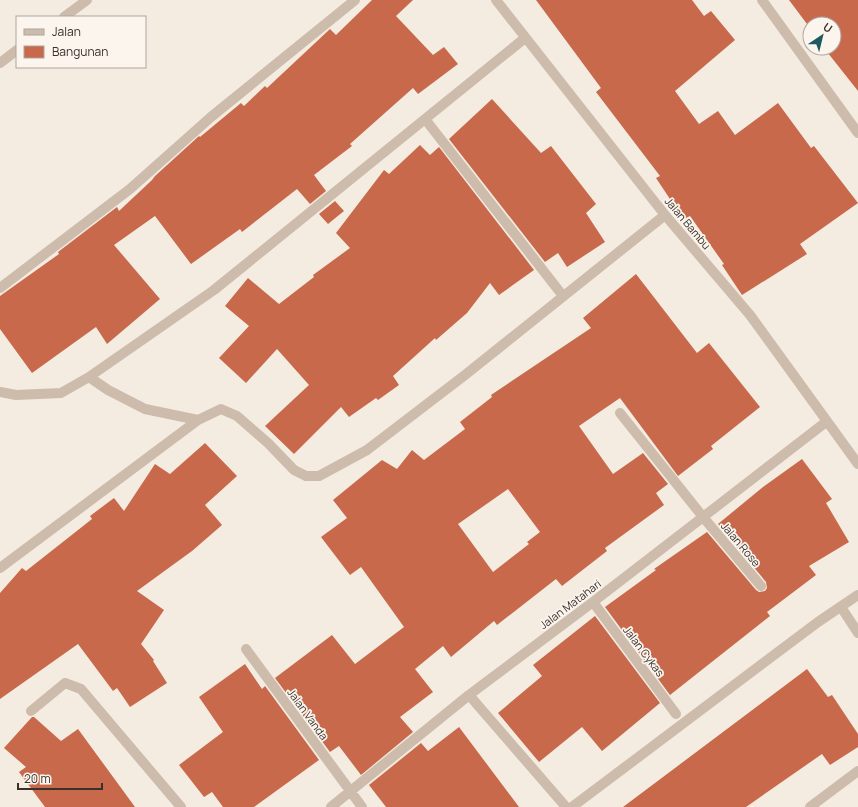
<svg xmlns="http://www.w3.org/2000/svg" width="858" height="807" font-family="Manrope,sans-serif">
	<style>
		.building { fill: #c8694b; fill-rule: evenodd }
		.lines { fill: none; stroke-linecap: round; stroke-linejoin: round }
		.minor { stroke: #cdbbac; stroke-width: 10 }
		.tertiary { stroke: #cdbbac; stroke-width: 10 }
		.labels { text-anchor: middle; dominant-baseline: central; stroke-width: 3.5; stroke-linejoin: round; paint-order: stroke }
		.street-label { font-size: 11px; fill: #3b302b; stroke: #fbf5ee }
	</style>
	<rect width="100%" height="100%" fill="#f4ebe1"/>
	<path class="building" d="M 372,0 L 413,0 L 396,16 L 433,55 L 444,47 L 458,64 L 418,94 L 413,88 L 350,144 L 352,146 L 314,175 L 326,191 L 310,204 L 297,189 L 242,232 L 240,229 L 191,264 L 155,216 L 114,245 L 160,299 L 107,344 L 96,327 L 32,373 L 0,329 L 0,296 L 59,254 L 58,252 L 117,207 L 119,211 L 152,180 L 155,176 L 199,136 L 200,137 L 241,103 L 244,106 L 265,86 L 267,88 L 330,29 L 336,35 Z
		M 536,0 L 692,0 L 704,16 L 711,11 L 735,40 L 675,91 L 699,124 L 718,111 L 735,135 L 778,103 L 811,148 L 814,146 L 858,203 L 800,244 L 807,254 L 742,295 L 722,265 L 724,264 L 690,216 L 684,219 L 674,201 L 672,202 L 656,178 L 660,176 L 596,92 L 601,88 Z
		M 789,0 L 858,0 L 858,91 L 824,48 L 834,48 L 834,24 L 810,24 L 810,28 Z
		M 492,99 L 541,153 L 551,146 L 596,204 L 586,213 L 605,242 L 567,267 L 558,253 L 545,262 L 449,139 Z
		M 420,145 L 430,155 L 439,147 L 534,270 L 499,295 L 490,283 L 467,313 L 436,340 L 435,338 L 393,376 L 399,385 L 378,400 L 376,398 L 349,417 L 341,407 L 294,454 L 265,426 L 309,385 L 277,349 L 246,383 L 219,358 L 249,326 L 225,306 L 248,278 L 279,304 L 314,277 L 313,275 L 350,248 L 336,233 L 384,170 L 389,174 Z
		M 335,201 L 344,211 L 328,224 L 319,214 Z
		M 636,274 L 697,353 L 709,343 L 760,407 L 711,446 L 713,449 L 678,476 L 620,398 L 579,426 L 613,474 L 643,453 L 668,484 L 656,493 L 664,505 L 605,548 L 607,551 L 562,586 L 556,579 L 497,625 L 494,621 L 451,657 L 443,646 L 415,669 L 433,692 L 400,717 L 413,732 L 361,775 L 339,746 L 330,752 L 275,678 L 332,635 L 355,664 L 404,627 L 361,567 L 350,575 L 321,537 L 347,518 L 333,500 L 382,460 L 397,469 L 412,450 L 424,460 L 465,429 L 460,422 L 492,397 L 491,395 L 591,328 L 583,318 ZM 508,489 L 540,532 L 527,542 L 529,544 L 493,572 L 458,524 Z
		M 205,443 L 237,476 L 205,505 L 222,525 L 192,551 L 137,591 L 164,610 L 141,644 L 154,660 L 153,661 L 167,683 L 130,707 L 117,688 L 113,691 L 78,644 L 0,699 L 0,593 L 22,568 L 26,571 L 92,519 L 90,516 L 114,498 L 124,511 L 155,464 L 170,474 Z
		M 802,459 L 832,499 L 826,503 L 849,542 L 809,566 L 816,575 L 767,612 L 770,616 L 670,695 L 605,607 L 656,570 L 654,569 L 707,532 L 756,590 L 759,592 L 765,591 L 767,588 L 766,582 L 718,524 L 763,487 Z
		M 595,616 L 660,703 L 602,751 L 582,727 L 539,762 L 498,713 L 542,676 L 533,665 Z
		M 245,664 L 262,689 L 265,686 L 319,760 L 254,807 L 223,807 L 212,792 L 204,797 L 179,765 L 223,732 L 199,697 Z
		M 807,669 L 828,697 L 832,695 L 858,734 L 858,747 L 830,765 L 822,754 L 746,807 L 623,807 Z
		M 32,717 L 34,717 L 61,741 L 78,729 L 135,807 L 45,807 L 19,772 L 26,767 L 4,748 Z
		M 459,727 L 519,807 L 386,807 L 369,785 L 421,743 L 428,751 Z"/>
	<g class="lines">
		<path class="minor" d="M 762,0 L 858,133
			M 64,17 L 87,0
			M 0,63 L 17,50
			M 425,119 L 563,296
			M 0,288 L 130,189 L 211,117 L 355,0
			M 89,377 L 214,290 L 525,38
			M 0,392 L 16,395 L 61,393 L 89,377 L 108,390 L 145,409 L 198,420 L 221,409 L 237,416 L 268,443 L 294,470 L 306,476 L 319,476 L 367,450 L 465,375 L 665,215
			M 620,413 L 703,517 L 761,586
			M 0,568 L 198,420
			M 593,602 L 676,714
			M 841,607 L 858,633
			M 246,649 L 362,807
			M 469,695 L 566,807
			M 31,711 L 65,683 L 81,689 L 181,807
			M 331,807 L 469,695 L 593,602 L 826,422
			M 572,807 L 818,622 L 858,595
			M 810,807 L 858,771"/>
		<path class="tertiary" d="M 496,0 L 665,215 L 750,315 L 858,464"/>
	</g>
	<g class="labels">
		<g class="street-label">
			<text transform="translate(688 223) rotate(50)">Jalan Bambu</text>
			<text transform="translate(741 544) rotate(50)">Jalan Rose</text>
			<text transform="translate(570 604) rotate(-37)">Jalan Matahari</text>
			<text transform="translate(644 651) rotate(53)">Jalan Cykas</text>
			<text transform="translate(308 714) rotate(54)">Jalan Vanda</text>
		</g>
	</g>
	<rect x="16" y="16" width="130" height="52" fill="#fbf5ee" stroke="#aea6a0"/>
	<rect x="24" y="29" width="20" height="6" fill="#cdbbac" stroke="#aea6a0"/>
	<text x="52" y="36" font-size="12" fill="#3b302b">Jalan</text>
	<rect x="24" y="46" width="20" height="12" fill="#c8694b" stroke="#aea6a0"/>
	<text x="52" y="56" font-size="12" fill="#3b302b">Bangunan</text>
	<g transform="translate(822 36) rotate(35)"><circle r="19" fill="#fbf5ee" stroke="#aea6a0"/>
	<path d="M0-3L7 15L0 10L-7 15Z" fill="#1f5a5e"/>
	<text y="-6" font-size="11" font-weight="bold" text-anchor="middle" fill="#3b302b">U</text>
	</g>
	<path d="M18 783v6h84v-6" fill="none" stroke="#3b302b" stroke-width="2"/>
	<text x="24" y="783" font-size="12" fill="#3b302b" stroke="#fbf5ee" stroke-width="3" paint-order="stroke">20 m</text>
</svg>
